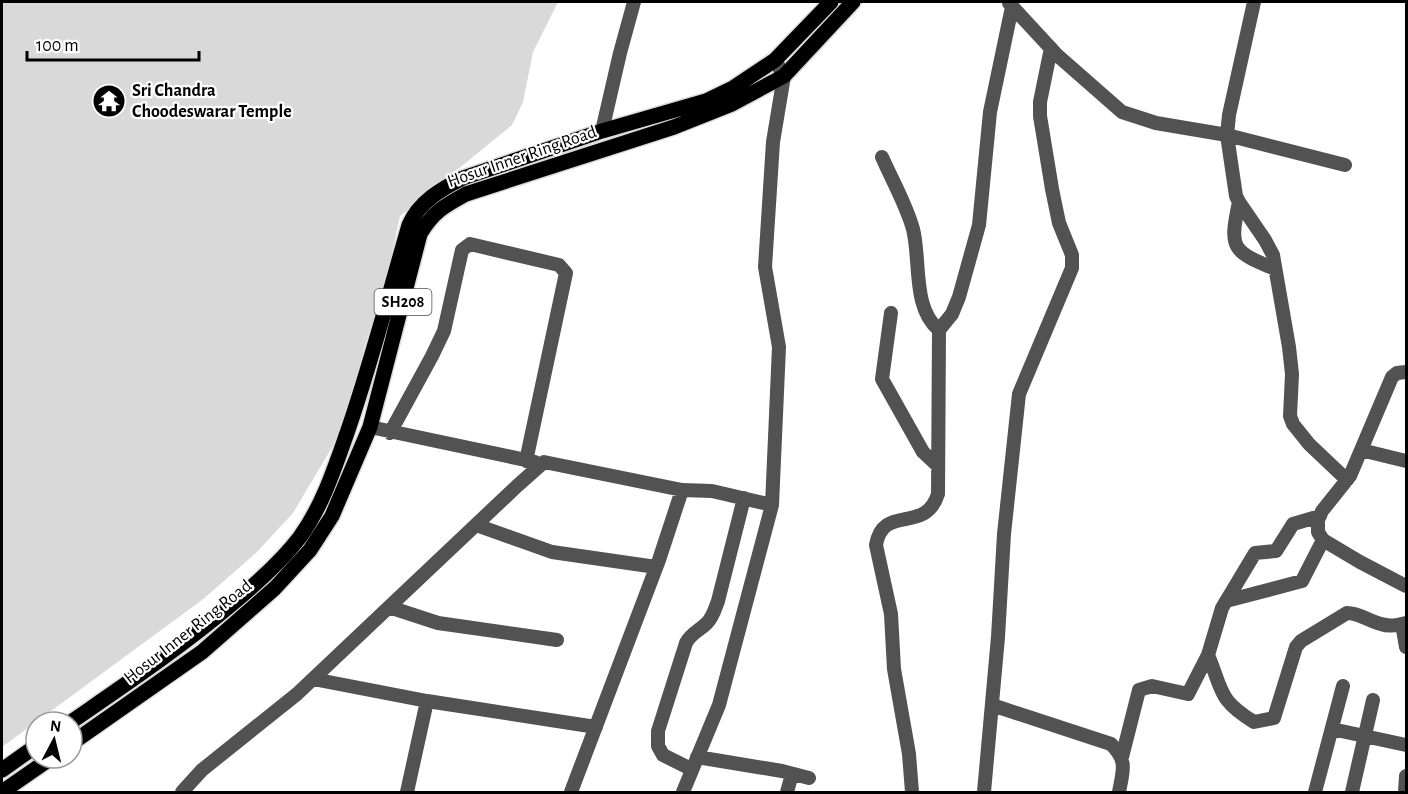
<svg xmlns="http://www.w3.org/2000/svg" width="1408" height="794" font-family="'Alegreya Sans',sans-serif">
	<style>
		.green { fill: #d9d9d9 }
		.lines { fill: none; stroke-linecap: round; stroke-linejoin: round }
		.major-casing { stroke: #dbdbdb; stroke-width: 18 }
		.minor { stroke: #525252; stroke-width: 14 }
		.major { stroke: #000; stroke-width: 15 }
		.labels { text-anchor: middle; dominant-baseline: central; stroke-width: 4.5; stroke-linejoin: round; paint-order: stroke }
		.shield { fill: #fff; stroke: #4c4c4c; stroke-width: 1.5 }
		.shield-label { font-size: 16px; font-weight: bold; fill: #000 }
		.poi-label { font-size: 18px; font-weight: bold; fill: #000; stroke: #fff; text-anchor: start }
		.street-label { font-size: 18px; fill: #000; stroke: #fff }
	</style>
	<rect width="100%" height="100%" fill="#fff"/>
	<path class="green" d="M 2,2 L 558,2 L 533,52 L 523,102 L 512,125 L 400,216 L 387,276 L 364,348 L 347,422 L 293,513 L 256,553 L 202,600 L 2,747 Z"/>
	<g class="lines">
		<g class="major-casing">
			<path id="major" d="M 71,722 C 126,684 181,647 232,604 C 256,584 281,562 300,537 C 323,505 335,467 348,430 C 371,363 389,294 409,225 C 419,202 441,189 463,178 L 602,131 L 706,101 L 733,88 L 775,60 L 831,2
				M 72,743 L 202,652 L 275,588 L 310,550 L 332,516 L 370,427 L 420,234 C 433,212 444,206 466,194 L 674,127 L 732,104 L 784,76 L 853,2
				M 2,770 L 36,746
				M 2,792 L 51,758"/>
		</g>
		<path class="minor" d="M 1254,2 L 1229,115 L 1227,135 L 1236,196 L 1239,202 L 1265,240 L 1273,255 L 1289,347 L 1292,374 L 1290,416 L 1293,424 L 1309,444 L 1347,480
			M 1009,3 L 1057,55 L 1122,112 L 1156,123 L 1227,135 L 1345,165
			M 602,131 L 620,53 L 634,2
			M 882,157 C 892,180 906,204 913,229 C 921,261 912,308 939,330
			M 1239,202 C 1229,249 1232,251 1275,269
			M 891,313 L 882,379 L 923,452 L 938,466
			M 1406,372 L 1397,373 L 1392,377 L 1350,476 L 1322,511 L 1318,520 L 1318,532 L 1323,540 L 1360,562 L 1406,586
			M 370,427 L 535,462
			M 390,433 L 432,356 L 444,331 L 462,250 L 470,244 L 559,265 L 566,273 L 526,461
			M 1361,450 L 1406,461
			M 476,525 L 552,552 L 656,567
			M 1226,601 L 1302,581 L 1323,540
			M 389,607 L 438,623 L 557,640
			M 1402,624 L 1406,647
			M 1208,655 C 1223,691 1218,700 1254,722 L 1274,718 L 1296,647 L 1301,641 L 1347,613 C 1359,613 1369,621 1381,624 C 1390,627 1398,625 1406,623
			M 313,679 L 427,701 L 596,727
			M 992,705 L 1111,744 C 1128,761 1123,770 1119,792
			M 1332,729 L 1406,745
			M 697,757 L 782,771 L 809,778
			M 1122,757 L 1139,690 L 1152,686 L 1188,694 L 1208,655 L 1222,608 L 1255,553 L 1276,551 L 1293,524 L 1320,516
			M 691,769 L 663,755 L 658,746 L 658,731 L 686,643 C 691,633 699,631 707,623 C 713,617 715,609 718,601 L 744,498
			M 182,792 L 202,770 L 297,694 L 517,486 L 544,462 L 682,490 L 712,491 L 772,505 L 779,347 L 765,267 L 773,142 L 784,76 L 775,60
			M 407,792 L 427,701
			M 571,792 L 659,560 L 682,490
			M 683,792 L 719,705 L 772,505
			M 787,792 L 792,774
			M 912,792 L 909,754 L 894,669 L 891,614 L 876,545 C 883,503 925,535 938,494 L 939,330 L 952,314 L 959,297 L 979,225 L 990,112 L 1012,7
			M 984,792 L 998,637 L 1004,534 L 1019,394 L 1072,268 L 1072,255 L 1059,223 L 1052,189 L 1040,116 L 1040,102 L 1051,48
			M 1315,792 L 1343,686
			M 1352,792 L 1373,700
			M 1405,792 L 1406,776"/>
		<use href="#major" class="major"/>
	</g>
	<defs>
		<g id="temple-disc" transform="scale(1.725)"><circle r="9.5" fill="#000" stroke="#fff"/><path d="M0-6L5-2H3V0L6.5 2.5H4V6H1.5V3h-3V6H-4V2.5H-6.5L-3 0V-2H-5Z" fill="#fff"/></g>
	</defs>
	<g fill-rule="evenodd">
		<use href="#temple-disc" x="109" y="101"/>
	</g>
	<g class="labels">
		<rect class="shield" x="374.5" y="289" width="57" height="26" rx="4.5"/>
		<g class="shield-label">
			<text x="403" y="302">SH208</text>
		</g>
		<g class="poi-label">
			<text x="132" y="91">Sri Chandra<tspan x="132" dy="21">Choodeswarar Temple</tspan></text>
		</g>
		<g class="street-label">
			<text transform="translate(522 157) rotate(-19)">Hosur Inner Ring Road</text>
			<text transform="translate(188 632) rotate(-38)">Hosur Inner Ring Road</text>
		</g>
	</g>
	<rect width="1408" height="794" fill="none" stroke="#000000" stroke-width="6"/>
	<g transform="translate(54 740) rotate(7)"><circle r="28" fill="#ffffff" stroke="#999999" stroke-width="1.5"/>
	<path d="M0-4.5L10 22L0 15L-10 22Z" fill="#000000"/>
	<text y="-9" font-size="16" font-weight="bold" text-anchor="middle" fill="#000000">N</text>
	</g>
	<path d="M27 51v9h172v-9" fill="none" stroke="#000000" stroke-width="3"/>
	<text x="36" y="51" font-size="18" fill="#000000" stroke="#ffffff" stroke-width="4.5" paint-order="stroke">100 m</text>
</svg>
